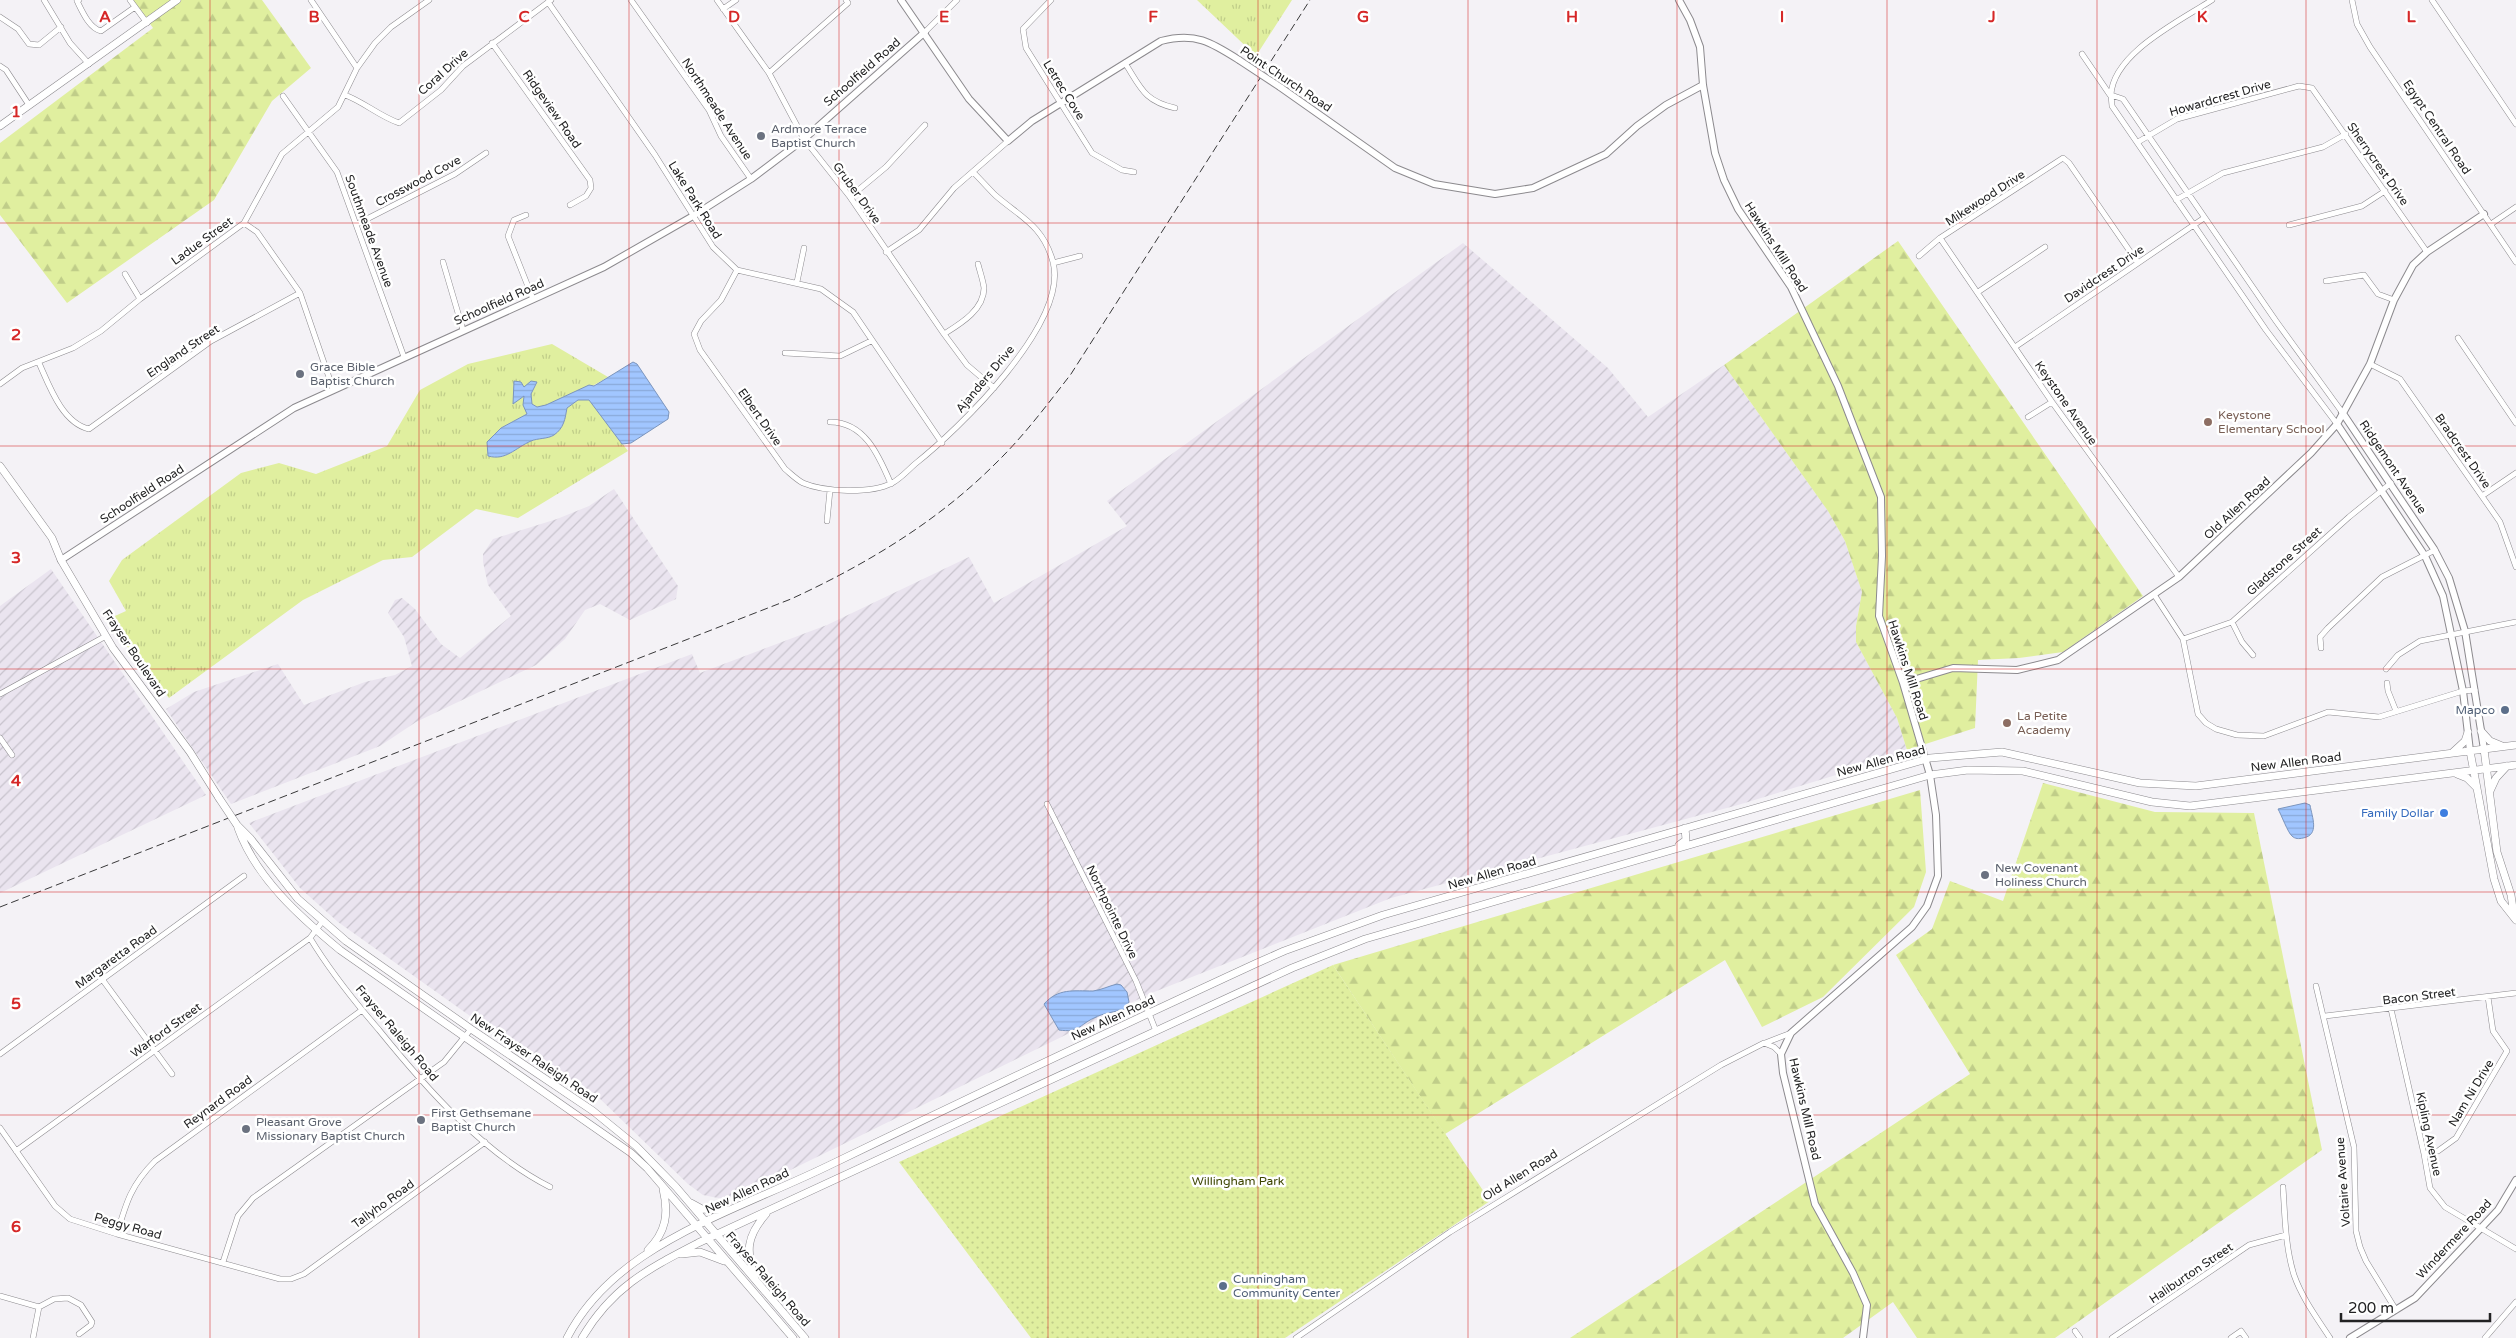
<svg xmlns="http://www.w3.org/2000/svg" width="2516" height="1338" font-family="'Varela Round',sans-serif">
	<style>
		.industrial { fill: url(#industrial-furrows) }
		.grass { fill: url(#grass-tufts) }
		.forest { fill: url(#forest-firs) }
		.park { fill: url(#park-dots) }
		.water { fill: url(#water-rules); stroke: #7b95bd }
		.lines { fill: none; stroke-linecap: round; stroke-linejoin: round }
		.minor-casing { stroke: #8c8a8e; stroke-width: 6 }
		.tertiary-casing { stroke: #8c8a8e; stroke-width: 8 }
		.secondary-casing { stroke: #8c8a8e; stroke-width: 8 }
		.minor { stroke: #fff; stroke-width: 5 }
		.tertiary { stroke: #fff; stroke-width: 6 }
		.secondary { stroke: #fff; stroke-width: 7 }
		.rail { stroke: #39393a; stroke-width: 1; stroke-dasharray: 8 4; stroke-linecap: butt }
		.tertiary-bridge-casing { stroke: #8c8a8e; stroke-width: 8; stroke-linecap: butt }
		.secondary-bridge-casing { stroke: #8c8a8e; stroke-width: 8; stroke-linecap: butt }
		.tertiary-bridge { stroke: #fff; stroke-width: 6 }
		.secondary-bridge { stroke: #fff; stroke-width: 7 }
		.grid { fill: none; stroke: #d62828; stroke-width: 1; stroke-opacity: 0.55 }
		.worship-dot { fill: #6b7280; stroke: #fff; stroke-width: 2 }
		.education-dot { fill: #8d6e63; stroke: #fff; stroke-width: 2 }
		.service-dot { fill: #5c6f8a; stroke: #fff; stroke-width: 2 }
		.shop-dot { fill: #3f7fe0; stroke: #fff; stroke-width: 2 }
		.labels { text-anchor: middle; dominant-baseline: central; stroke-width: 5; stroke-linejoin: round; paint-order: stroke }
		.street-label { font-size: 12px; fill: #222223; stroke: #fff }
		.worship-label { font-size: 12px; fill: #5b616d; stroke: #fff; text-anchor: start }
		.education-label { font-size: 12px; fill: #785e54; stroke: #fff; text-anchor: start }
		.service-label { font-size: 12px; fill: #4e5e75; stroke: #fff; text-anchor: end }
		.shop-label { font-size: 12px; fill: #366cbe; stroke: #fff; text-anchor: end }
		.park-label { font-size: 12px; fill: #3d4500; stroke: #fff }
		.grid-label { font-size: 16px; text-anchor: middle; font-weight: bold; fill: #d62828; stroke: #fff; stroke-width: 5; stroke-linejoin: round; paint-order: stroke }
	</style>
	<defs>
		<pattern id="industrial-furrows" width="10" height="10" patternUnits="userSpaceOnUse" patternTransform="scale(1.25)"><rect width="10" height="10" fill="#eae4ef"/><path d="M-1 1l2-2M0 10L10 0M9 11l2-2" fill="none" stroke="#c8c3cd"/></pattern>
		<pattern id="grass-tufts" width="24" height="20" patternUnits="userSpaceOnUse" patternTransform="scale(1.25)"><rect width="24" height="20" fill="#e0ef9f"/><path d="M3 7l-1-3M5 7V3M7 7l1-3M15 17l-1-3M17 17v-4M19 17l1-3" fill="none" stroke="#c0cd89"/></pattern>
		<pattern id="forest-firs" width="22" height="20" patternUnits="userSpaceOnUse" patternTransform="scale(1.25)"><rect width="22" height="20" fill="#e0ef9f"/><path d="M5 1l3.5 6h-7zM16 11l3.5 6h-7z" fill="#c0cd89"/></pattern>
		<pattern id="park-dots" width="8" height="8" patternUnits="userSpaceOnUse" patternTransform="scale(1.25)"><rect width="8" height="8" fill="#e0ef9f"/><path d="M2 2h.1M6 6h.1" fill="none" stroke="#c0cd89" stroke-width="1.8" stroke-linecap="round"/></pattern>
		<pattern id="water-rules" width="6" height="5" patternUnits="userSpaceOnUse" patternTransform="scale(1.25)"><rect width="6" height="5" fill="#a1c6ff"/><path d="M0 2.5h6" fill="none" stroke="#8aaada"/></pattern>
	</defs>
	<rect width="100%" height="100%" fill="#f4f2f6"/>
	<path class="industrial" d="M 1463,243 L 1608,368 L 1648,417 L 1724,365 L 1828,511 L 1845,541 L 1862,592 L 1856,626 L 1856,642 L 1897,718 L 1907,750 L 1885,760 L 1738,805 L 1391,898 L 1149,994 L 750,1190 L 723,1199 L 703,1195 L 688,1184 L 595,1094 L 501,1038 L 338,922 L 300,888 L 249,823 L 692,654 L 700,673 L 827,625 L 969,557 L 994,603 L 1127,526 L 1107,501 Z
		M 614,489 L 678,586 L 676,599 L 630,620 L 600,604 L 585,610 L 565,639 L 536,665 L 416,722 L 380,746 L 231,804 L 166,709 L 194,692 L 278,664 L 304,705 L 365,682 L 395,675 L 412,666 L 404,637 L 388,613 L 395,600 L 402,598 L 415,609 L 441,644 L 460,658 L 511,616 L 488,585 L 483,562 L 483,554 L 493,539 L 557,519 L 589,506 Z
		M 51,569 L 206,795 L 0,893 L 0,606 Z"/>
	<path class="grass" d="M 1197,0 L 1292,0 L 1256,56 Z
		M 552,344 L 608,377 C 587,390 561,403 537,407 L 532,404 L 531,394 L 537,383 L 513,404 L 524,396 L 527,414 L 501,428 L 487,442 L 488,456 C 506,461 515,448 531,441 C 538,438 548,439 554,435 C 564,428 565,419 567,408 L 578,400 L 589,400 L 628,451 L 518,518 L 476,509 L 412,557 L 383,560 L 303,600 L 169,698 L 106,620 L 126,611 L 109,581 L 122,560 L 241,473 L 279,463 L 316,474 L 387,446 L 420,390 L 468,364 Z"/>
	<path class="forest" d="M 133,0 L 262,0 L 311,68 L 272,101 L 214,200 L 67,303 L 0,215 L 0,143 L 153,28 Z
		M 1898,241 L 2143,596 L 2063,652 L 2019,658 L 1978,660 L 1975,728 L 1907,750 L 1897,718 L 1856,642 L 1856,626 L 1862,592 L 1845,541 L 1828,511 L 1724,365 Z
		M 2043,783 L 2155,812 L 2254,813 L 2322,1150 L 2055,1338 L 1917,1338 L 1893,1302 L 1843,1338 L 1570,1338 L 1970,1074 L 1896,955 L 1932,929 L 1950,881 L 2003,901 Z
		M 1920,790 L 1926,872 L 1914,907 L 1823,997 L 1762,1027 L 1725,960 L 1445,1134 L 1333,965 Z"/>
	<path class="park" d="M 1333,965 L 1490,1201 L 1285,1338 L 1031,1338 L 899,1162 Z"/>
	<path class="water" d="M 633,362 L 637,364 L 669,412 L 668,419 L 631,443 L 622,444 L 589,400 L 578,400 L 567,408 C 565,419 564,428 554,435 C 548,439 538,438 531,441 C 515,448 506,461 488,456 L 487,442 L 501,428 L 527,414 L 523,405 L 524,396 L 513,404 L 514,381 L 521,382 L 524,387 L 531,381 L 537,382 L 531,394 L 532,404 L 537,407 L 546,405 L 589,385 L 594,386 Z
		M 2305,803 L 2310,805 C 2312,817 2320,835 2303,838 C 2299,839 2295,839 2292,836 C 2288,833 2281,814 2278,809 Z
		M 1117,984 L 1121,985 L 1127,992 L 1129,1002 L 1125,1009 C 1115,1012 1103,1013 1094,1018 C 1079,1025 1079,1033 1059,1030 L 1044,1004 C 1058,988 1074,991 1093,991 C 1101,990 1109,986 1117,984 Z"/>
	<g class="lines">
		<g class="minor-casing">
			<path id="minor" d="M 44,0 L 70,43 L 89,64
				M 79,0 L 77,1 C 82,11 89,28 101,31 L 135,7
				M 130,0 L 147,23
				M 311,0 L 357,68
				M 631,0 L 709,110 L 721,136 L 751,179
				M 717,0 L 769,73 L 804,139 L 850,197 L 944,334 L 967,365 L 994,388
				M 1051,0 L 1023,29 L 1026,48 L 1092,153 L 1122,170 L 1134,172
				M 2352,0 L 2357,24 L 2370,47 L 2516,262
				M 2432,0 L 2516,124
				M 548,2 L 655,155 L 713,247 L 737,270 L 821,289 L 853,312 L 942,443
				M 723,9 L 736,0
				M 0,17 L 18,29 L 29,44 L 39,45 L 61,27
				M 925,32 L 957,0
				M 492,43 L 590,180 L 591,188 L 586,196 L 570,205
				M 2082,54 L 2110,95
				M 1125,63 C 1141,88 1144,101 1175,108
				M 0,66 L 6,70 L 29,105
				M 769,73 L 848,3 L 846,0
				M 345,95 C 364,102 379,116 399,123 L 441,90 L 463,66 L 551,0
				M 2111,95 C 2113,53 2180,21 2212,0
				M 283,96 L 337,172 L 404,357
				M 2138,142 L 2177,119 L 2299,86 L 2312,88 L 2427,252
				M 850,197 L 886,167 L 925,125
				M 2176,200 L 2223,173 L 2323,147 L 2346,134
				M 526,215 L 514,220 L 508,236 L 533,299
				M 244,223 L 257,232 L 300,293 L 333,389
				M 357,224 L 455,174 L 486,153
				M 2491,224 L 2516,207
				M 2289,225 L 2362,206 L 2385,191
				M 1940,238 L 2052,402 L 2179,577
				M 886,252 L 919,230 L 954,188 L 1008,141
				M 1919,256 L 1940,238 L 2063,158 L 2069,163 L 2138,263
				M 443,262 L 463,330
				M 1053,263 L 1080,256
				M 737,270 L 721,300 L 701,321 L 694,334 L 700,350 L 785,469 C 791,474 797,480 803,483 C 824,492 871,494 892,483 C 900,479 908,470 915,464 C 959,429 1069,323 1053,262 C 1043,225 1020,217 995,195 C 988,188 981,180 974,173
				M 125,274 L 140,299
				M 2326,281 L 2364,275 L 2378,294 L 2394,300
				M 797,282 L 804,248
				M 1978,292 L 2045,247
				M 944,334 C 960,324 984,310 984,288 C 983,280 980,272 978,264
				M 2458,338 L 2516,423
				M 2015,347 L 2204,218
				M 785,353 L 840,356 L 871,341
				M 39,363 C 49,385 62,423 89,429 L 211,341 L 300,293
				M 2370,364 L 2400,379 L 2500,522 L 2516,567
				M 0,384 L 22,368 L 73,348 L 101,331 L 140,299 L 244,223 L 282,154 L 338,107 L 357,68 L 375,43 L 391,27 L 429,0
				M 2028,417 L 2052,402
				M 830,422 C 865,422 879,456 891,484
				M 2337,424 L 2266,330 L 2112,106 L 2111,95 L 2123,99 L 2276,321 L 2342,412
				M 2482,496 L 2516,473
				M 827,521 L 830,490
				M 2155,596 L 2183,639 L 2198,714 L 2206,723 L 2216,729 L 2237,735 L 2264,736 L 2328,712 L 2379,717 L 2463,691 L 2475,690
				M 2232,622 L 2242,642 L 2253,655
				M 2183,639 L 2232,622 L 2349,517 L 2391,483
				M 2321,648 L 2320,637 L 2328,628 L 2382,577 L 2435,550
				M 2386,669 L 2398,655 L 2420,641 L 2516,622
				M 2387,683 L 2388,691 L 2396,711
				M 0,694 L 106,636
				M 0,738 L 12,755
				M 1047,804 L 1136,981 L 1156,1031
				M 310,938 C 330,971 354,1001 379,1030 C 426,1088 483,1153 550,1187
				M 102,979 L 172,1074
				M 2316,986 L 2354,1147 L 2356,1231 L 2360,1247 L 2366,1261 L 2396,1310
				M 2391,1009 L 2424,1154 L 2430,1188 L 2445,1207 L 2516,1249
				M 2325,1016 L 2516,993
				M 1765,1043 L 1791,1033
				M 0,1054 L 244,876
				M 0,1128 L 55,1206 L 70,1219 L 117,1234 L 280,1279 L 291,1279 L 304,1274 L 485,1142
				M 16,1151 L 310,938 L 322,922
				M 2424,1154 L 2438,1151 L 2456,1138 L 2507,1051 L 2493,1031 L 2488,997
				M 2283,1187 C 2285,1216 2285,1246 2294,1275 C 2302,1298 2317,1318 2330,1338
				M 117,1234 C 126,1203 131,1185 155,1161 L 362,1010
				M 223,1262 L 238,1216 L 253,1198 L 444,1062 L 471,1029
				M 0,1296 L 39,1307 L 54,1299 L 68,1298 L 81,1305 L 92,1322 L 91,1325 L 79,1334
				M 2075,1331 L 2080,1338
				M 33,1338 L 39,1307
				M 1296,1338 L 1450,1232 L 1721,1065 L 1764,1043 L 1774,1047 L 1781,1054
				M 2112,1338 L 2249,1245 L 2286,1235
				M 2231,1338 L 2241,1331 L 2246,1338
				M 2485,1338 L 2516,1302"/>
		</g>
		<g class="tertiary-casing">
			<path id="tertiary" d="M 901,0 L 969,99 L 1008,141 L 1032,121 L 1161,41 C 1195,32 1211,42 1239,60
				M 1679,0 L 1690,20 L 1700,47 L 1703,85 L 1715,153 L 1724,180 L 1738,209 L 1791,287 L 1838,386 L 1881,497 L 1882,556 L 1879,616 L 1903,683 L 1930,775 L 1936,815 L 1938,876 L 1927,906 L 1912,927 L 1791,1033 L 1781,1054 L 1783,1073 L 1815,1204 L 1853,1273 L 1867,1305 L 1863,1338
				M 1280,87 L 1395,168 L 1434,184 L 1495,194 L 1533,188 L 1606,154 L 1637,126 L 1666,105 L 1703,85
				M 2342,412 L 2434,549 L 2449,578 L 2465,631 L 2484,749
				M 2337,424 L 2425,556 L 2443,596 L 2463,691 L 2470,751
				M 61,560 L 294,408 L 604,267 L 693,216 L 751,179 L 804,139 L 925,32
				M 1903,683 L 1953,668 L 2017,670 L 2058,660 L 2179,577 L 2311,453 L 2337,424 L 2370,364 L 2394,300 L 2413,265 L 2427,252 L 2484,214
				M 2350,1338 L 2415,1298 L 2498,1210 L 2516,1180"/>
		</g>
		<g class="secondary-casing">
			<path id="secondary" d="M 0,126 L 177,0
				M 0,466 L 52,538 L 61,560 L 113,648 L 190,752 L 219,798
				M 2481,731 L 2490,741 L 2502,746
				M 2484,749 L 2497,852 L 2511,895 L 2514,915
				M 2470,751 L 2494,879 L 2501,901 L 2516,920
				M 2452,753 L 2465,741 L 2468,732
				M 2457,774 L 2467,778 L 2476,787
				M 2490,791 L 2496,778 L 2507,766
				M 237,825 L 250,838 L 298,899 L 346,941 L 471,1029 L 593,1111 L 636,1146 L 676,1187 L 805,1338
				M 238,828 C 256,878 300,917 340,950 L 631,1153 L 647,1168 L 793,1338
				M 1679,845 L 1686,840 L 1685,828
				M 691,1203 L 702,1209 L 726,1210
				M 648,1250 C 666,1232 669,1214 663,1189
				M 682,1254 L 700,1252 L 724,1261
				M 755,1279 C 746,1251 746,1237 766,1214
				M 567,1338 C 584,1305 611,1278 642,1257 C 700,1218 769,1195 832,1164 C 973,1096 1114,1029 1257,963 L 1284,951 L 1383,915 L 1930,758 L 2002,752 L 2140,783 L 2196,786 L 2516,745
				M 582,1338 C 612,1287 648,1269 698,1243 L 1292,968 L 1365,939 L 1930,775 L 1968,770 L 2023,771 L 2152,802 L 2190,806 L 2516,765"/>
		</g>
		<use href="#minor" class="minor"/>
		<use href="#tertiary" class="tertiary"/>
		<use href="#secondary" class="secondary"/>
		<path class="rail" d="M 0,907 L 791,599 C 865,565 937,522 995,464 C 1023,437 1047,405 1071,374 L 1310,0"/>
		<g class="tertiary-bridge-casing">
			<path id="tertiary-bridge" d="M 1239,60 L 1280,87"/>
		</g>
		<g class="secondary-bridge-casing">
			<path id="secondary-bridge" d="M 219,798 L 237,825"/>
		</g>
		<use href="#tertiary-bridge" class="tertiary-bridge"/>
		<use href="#secondary-bridge" class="secondary-bridge"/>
	</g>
	<path class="grid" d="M 210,0 L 210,1338M 419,0 L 419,1338M 629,0 L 629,1338M 839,0 L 839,1338M 1048,0 L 1048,1338M 1258,0 L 1258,1338M 1468,0 L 1468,1338M 1677,0 L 1677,1338M 1887,0 L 1887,1338M 2097,0 L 2097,1338M 2306,0 L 2306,1338M 0,223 L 2516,223M 0,446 L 2516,446M 0,669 L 2516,669M 0,892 L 2516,892M 0,1115 L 2516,1115"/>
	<g class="worship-dot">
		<circle cx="761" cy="136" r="5"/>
		<circle cx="300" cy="374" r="5"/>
		<circle cx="1985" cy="875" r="5"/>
		<circle cx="421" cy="1120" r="5"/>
		<circle cx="246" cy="1129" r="5"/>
	</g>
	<g class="education-dot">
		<circle cx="2208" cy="422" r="5"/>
		<circle cx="2007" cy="723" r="5"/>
	</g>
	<g class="service-dot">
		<circle cx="2505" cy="710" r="5"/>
		<circle cx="1223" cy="1286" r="5"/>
	</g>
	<circle class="shop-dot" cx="2444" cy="813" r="5"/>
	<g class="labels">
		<g class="street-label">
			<text transform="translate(443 72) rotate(-42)">Coral Drive</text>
			<text transform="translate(862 72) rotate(-41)">Schoolfield Road</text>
			<text transform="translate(1286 79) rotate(34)">Point Church Road</text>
			<text transform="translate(1064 90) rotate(58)">Letrec Cove</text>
			<text transform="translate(2220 98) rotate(-16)">Howardcrest Drive</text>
			<text transform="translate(552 109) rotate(55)">Ridgeview Road</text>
			<text transform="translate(717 109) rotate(57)">Northmeade Avenue</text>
			<text transform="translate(2437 127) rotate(56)">Egypt Central Road</text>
			<text transform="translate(2378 164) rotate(55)">Sherrycrest Drive</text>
			<text transform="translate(418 181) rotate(-28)">Crosswood Cove</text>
			<text transform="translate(857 193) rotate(54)">Gruber Drive</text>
			<text transform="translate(1985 198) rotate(-33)">Mikewood Drive</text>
			<text transform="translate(695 200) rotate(58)">Lake Park Road</text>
			<text transform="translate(369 231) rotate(70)">Southmeade Avenue</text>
			<text transform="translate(202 241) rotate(-36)">Ladue Street</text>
			<text transform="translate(1776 247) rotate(57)">Hawkins Mill Road</text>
			<text transform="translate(2104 274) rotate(-34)">Davidcrest Drive</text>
			<text transform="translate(499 302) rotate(-24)">Schoolfield Road</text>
			<text transform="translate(183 351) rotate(-34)">England Street</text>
			<text transform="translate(985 379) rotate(-50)">Ajanders Drive</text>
			<text transform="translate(2066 403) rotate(55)">Keystone Avenue</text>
			<text transform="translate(760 417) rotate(55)">Elbert Drive</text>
			<text transform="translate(2463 451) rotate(55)">Bradcrest Drive</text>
			<text transform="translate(2393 467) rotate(56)">Ridgemont Avenue</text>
			<text transform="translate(142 494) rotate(-33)">Schoolfield Road</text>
			<text transform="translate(2237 508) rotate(-43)">Old Allen Road</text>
			<text transform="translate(2284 561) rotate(-42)">Gladstone Street</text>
			<text transform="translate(134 653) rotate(56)">Frayser Boulevard</text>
			<text transform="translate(1908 670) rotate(72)">Hawkins Mill Road</text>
			<text transform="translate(1881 761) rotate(-15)">New Allen Road</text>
			<text transform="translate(2296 762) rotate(-7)">New Allen Road</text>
			<text transform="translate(1492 873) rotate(-16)">New Allen Road</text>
			<text transform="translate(1112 912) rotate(64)">Northpointe Drive</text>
			<text transform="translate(116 957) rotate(-36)">Margaretta Road</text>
			<text transform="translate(2419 996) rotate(-7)">Bacon Street</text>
			<text transform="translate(1113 1018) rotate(-25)">New Allen Road</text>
			<text transform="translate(166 1030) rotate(-36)">Warford Street</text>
			<text transform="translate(397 1033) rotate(50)">Frayser Raleigh Road</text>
			<text transform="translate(534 1058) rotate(34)">New Frayser Raleigh Road</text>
			<text transform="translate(2471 1093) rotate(-59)">Nam Ni Drive</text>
			<text transform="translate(218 1102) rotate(-36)">Reynard Road</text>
			<text transform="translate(1805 1109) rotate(77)">Hawkins Mill Road</text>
			<text transform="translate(2429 1134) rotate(78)">Kipling Avenue</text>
			<text transform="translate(1520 1175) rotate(-32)">Old Allen Road</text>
			<text transform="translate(2343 1182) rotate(-94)">Voltaire Avenue</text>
			<text transform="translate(747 1191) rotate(-25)">New Allen Road</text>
			<text transform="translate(383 1204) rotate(-36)">Tallyho Road</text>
			<text transform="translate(128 1226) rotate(16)">Peggy Road</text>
			<text transform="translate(2454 1239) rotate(-47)">Windermere Road</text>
			<text transform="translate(2191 1273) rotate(-34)">Haliburton Street</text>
			<text transform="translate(768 1279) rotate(49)">Frayser Raleigh Road</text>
		</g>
		<g class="worship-label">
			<text x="771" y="129">Ardmore Terrace<tspan x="771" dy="14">Baptist Church</tspan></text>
			<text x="310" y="367">Grace Bible<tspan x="310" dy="14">Baptist Church</tspan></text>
			<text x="1995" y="868">New Covenant<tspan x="1995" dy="14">Holiness Church</tspan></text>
			<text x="431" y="1113">First Gethsemane<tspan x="431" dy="14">Baptist Church</tspan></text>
			<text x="256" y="1122">Pleasant Grove<tspan x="256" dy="14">Missionary Baptist Church</tspan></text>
		</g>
		<g class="education-label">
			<text x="2218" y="415">Keystone<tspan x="2218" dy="14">Elementary School</tspan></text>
			<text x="2017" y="716">La Petite<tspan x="2017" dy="14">Academy</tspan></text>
		</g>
		<g class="service-label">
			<text x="2495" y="710">Mapco</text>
			<text x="1233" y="1279" text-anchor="start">Cunningham<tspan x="1233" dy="14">Community Center</tspan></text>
		</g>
		<g class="shop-label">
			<text x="2434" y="813">Family Dollar</text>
		</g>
		<g class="park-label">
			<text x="1238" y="1181">Willingham Park</text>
		</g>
	</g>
	<g class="grid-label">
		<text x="105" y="22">A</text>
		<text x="314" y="22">B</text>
		<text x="524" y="22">C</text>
		<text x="734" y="22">D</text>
		<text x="944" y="22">E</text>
		<text x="1153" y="22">F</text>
		<text x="1363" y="22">G</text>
		<text x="1572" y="22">H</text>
		<text x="1782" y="22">I</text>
		<text x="1992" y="22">J</text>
		<text x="2202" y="22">K</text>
		<text x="2411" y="22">L</text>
		<text x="16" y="117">1</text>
		<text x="16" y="340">2</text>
		<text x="16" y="563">3</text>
		<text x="16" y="786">4</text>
		<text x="16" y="1009">5</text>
		<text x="16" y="1232">6</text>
	</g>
	<path d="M2341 1313v8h149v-8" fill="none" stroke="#222223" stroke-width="2.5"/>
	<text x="2348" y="1313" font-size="15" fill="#222223" stroke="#ffffff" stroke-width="4" paint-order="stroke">200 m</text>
</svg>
